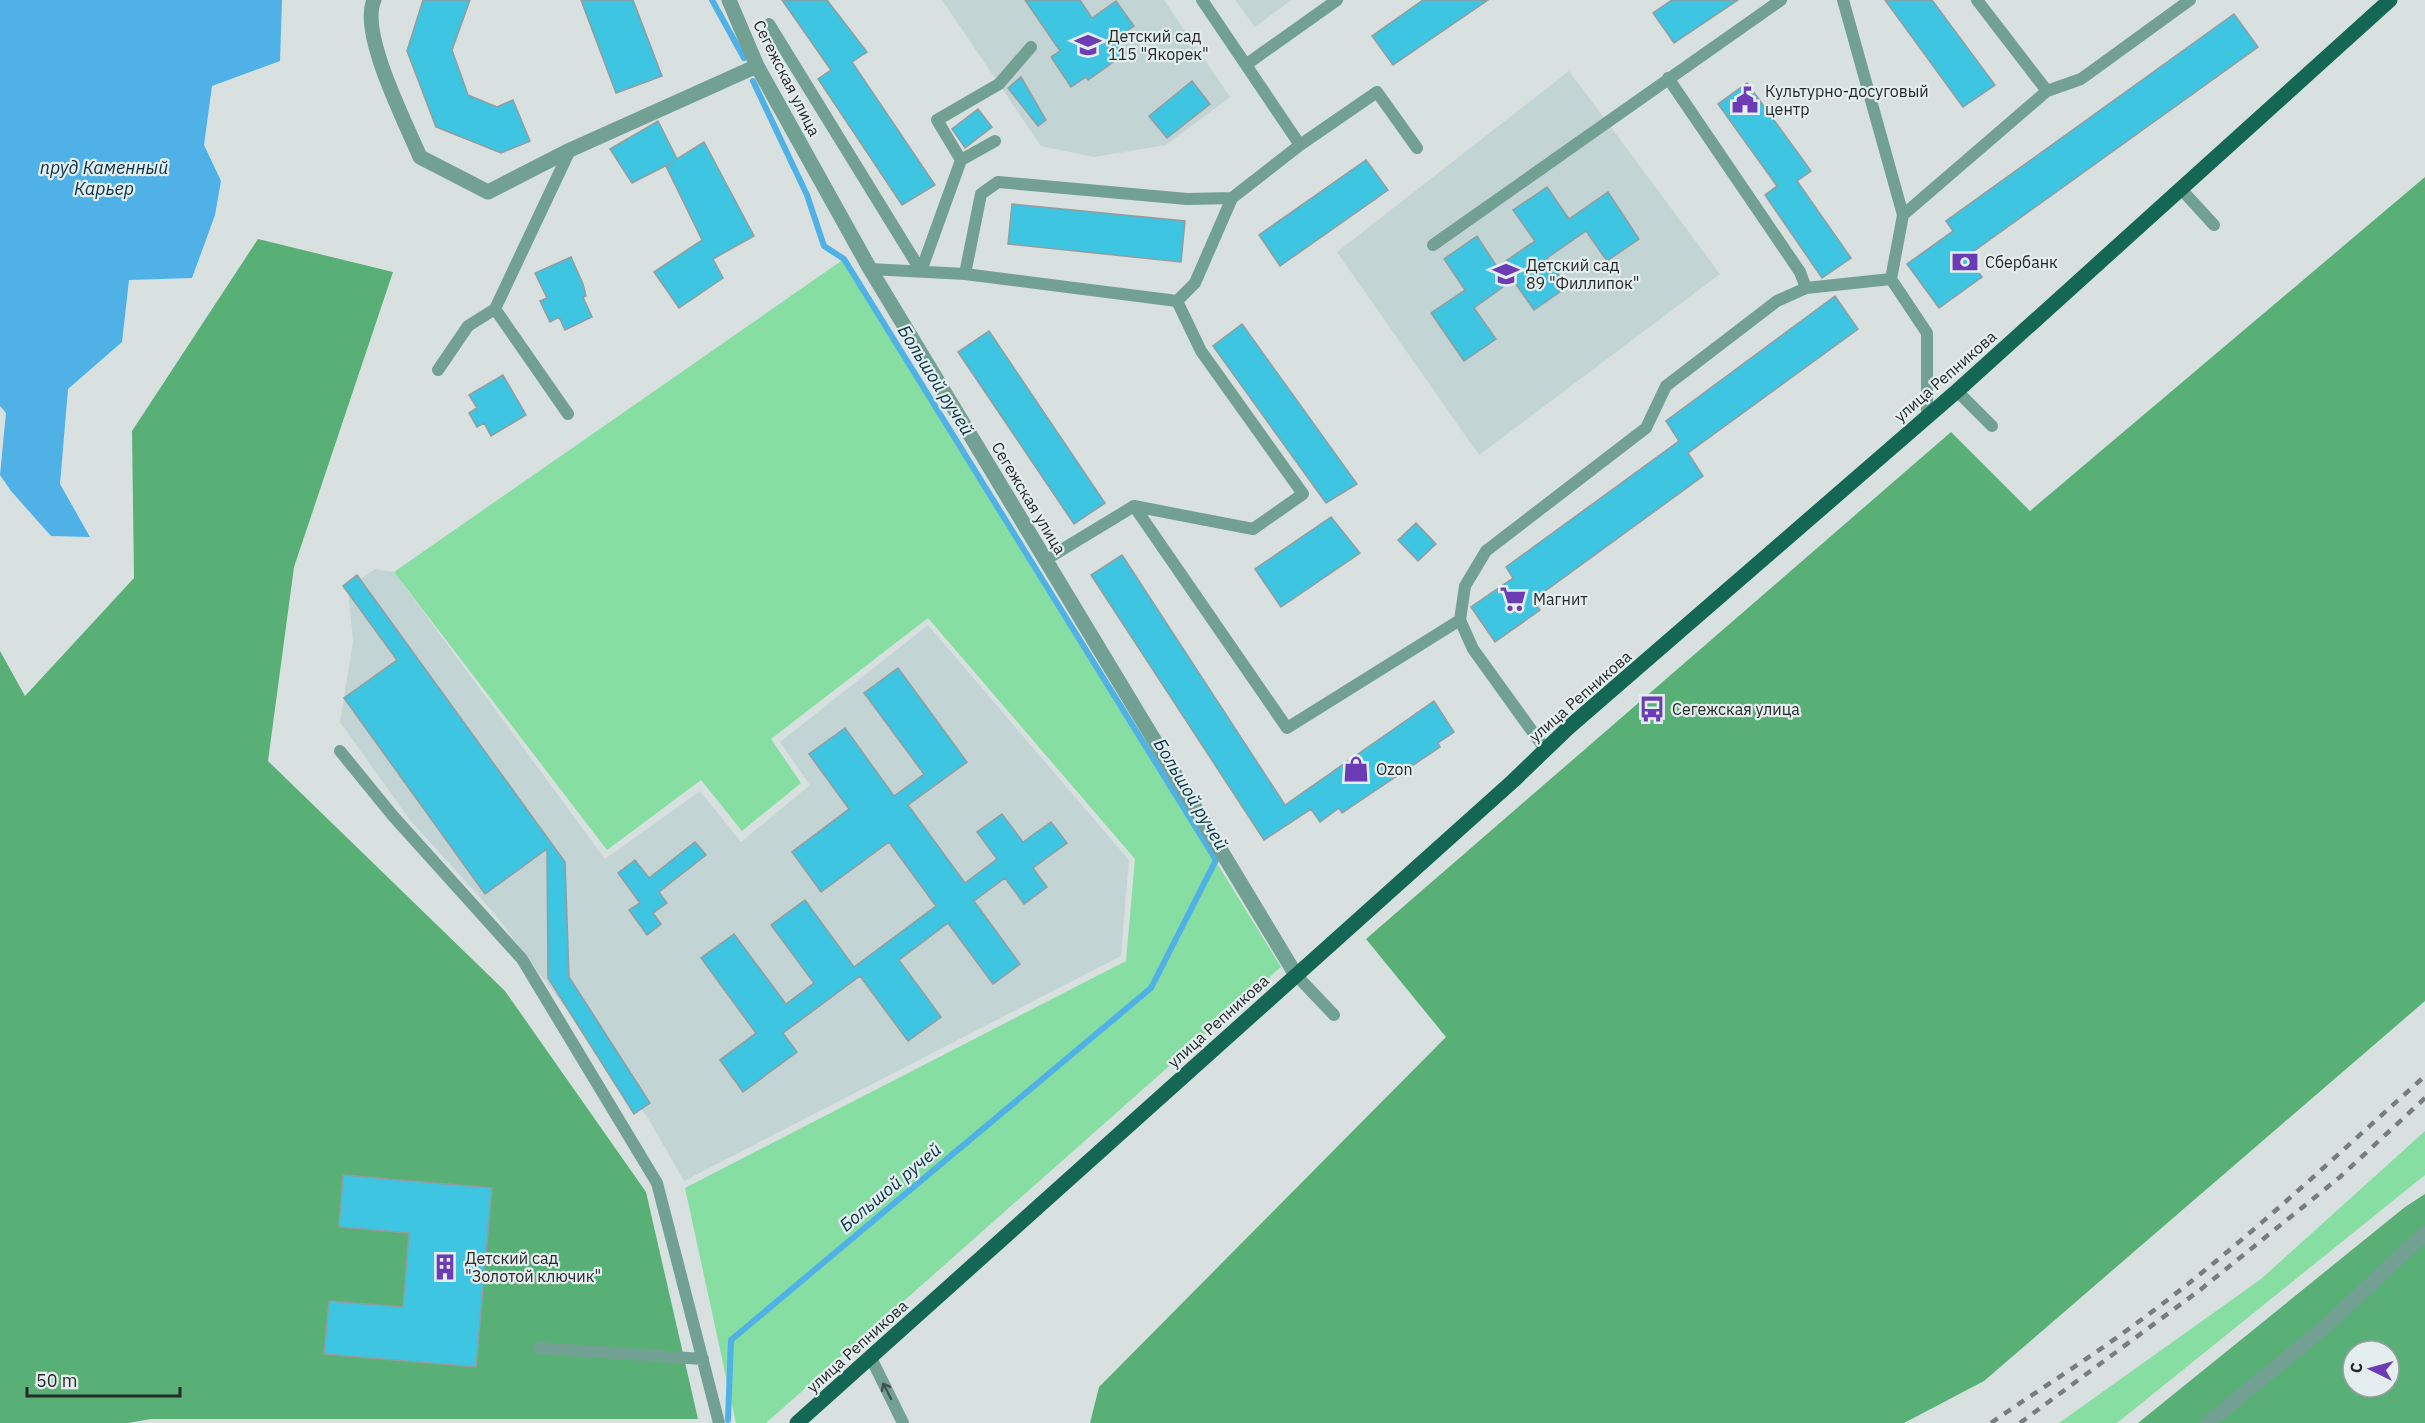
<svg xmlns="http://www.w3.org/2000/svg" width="2425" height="1423" font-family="'IBM Plex Sans',sans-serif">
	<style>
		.built { fill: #c3d4d4 }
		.green { fill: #87dea3 }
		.forest { fill: #58b077; fill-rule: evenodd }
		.water { fill: #4fb1e6 }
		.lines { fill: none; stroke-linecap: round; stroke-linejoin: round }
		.stream { stroke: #4fb1e6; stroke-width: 6 }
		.building { fill: #3dc5e2; stroke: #949c9e; stroke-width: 1.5 }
		.lane { stroke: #72a093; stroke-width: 12 }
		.street { stroke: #72a093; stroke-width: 15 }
		.primary { stroke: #146755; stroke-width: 15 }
		.rail { stroke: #787e7e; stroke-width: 4.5; stroke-dasharray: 8 8; stroke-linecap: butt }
		.oneway { stroke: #41534e }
		.labels { text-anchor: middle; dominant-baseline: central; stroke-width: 4.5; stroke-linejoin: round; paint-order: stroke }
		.poi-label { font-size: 16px; fill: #262929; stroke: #e5eeee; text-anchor: start }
		.street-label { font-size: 16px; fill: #262929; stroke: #e5eeee }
		.water-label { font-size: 18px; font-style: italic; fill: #053147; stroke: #e5eeee }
	</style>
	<rect width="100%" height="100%" fill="#d8e1e0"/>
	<path class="built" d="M 942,0 L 1164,0 L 1230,97 L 1166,145 L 1094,157 L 1041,146 Z
		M 1235,0 L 1291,0 L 1255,27 Z
		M 1569,71 L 1720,274 L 1479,455 L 1337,252 Z
		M 375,569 L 394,572 L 605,859 L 700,791 L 741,842 L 810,785 L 780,742 L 928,625 L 1129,860 L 1121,956 L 684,1181 L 648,1118 L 494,913 L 410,820 L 340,722 L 353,642 L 348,587 Z"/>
	<path class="green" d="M 844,259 L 1281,967 L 766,1423 L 736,1423 L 685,1188 L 1126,961 L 1135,859 L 928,618 L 771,739 L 801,783 L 742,831 L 701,780 L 607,850 L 394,572 Z
		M 2425,1131 L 2425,1175 L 2117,1423 L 2059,1423 L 2261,1279 Z"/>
	<path class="forest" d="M 2425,177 L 2425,1001 L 1984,1381 L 1904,1423 L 1090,1423 L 1099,1387 L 1446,1037 L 1366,939 L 1951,432 L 2030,511 Z
		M 258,239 L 393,272 L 294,567 L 268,761 L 505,991 L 646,1192 L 698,1419 L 151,1419 L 128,1423 L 0,1423 L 0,651 L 25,696 L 134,578 L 132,431 Z
		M 2425,1194 L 2425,1423 L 2138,1423 L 2405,1207 ZM 2353,1351 L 2389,1351 L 2389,1387 L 2353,1387 Z"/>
	<path class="water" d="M 0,0 L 282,0 L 280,61 L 212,86 L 204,145 L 221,181 L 215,215 L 192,278 L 129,280 L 122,342 L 68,389 L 60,484 L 90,537 L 51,536 L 11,491 L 0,475 L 6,413 L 0,406 Z"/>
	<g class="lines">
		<path class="stream" d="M 712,0 L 744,58
			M 728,1420 L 731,1340 L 1151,988 L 1216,860 L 844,259 L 824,246 L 807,195 L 753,81"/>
	</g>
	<path class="building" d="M 423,0 L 470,0 L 452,50 L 468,95 L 497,107 L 513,100 L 530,141 L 501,153 L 436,127 L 407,51 Z
		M 581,0 L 633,0 L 662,76 L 616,93 Z
		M 782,0 L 827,0 L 867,52 L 852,62 L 935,185 L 902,205 L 818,79 L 831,70 Z
		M 1025,0 L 1080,0 L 1092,18 L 1116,1 L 1134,26 L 1116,39 L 1126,53 L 1088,80 L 1086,77 L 1071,87 L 1051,57 L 1060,51 Z
		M 1423,0 L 1488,0 L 1393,65 L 1372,36 Z
		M 1672,0 L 1738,0 L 1674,43 L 1653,13 Z
		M 1885,0 L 1932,0 L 1995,85 L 1963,107 Z
		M 2234,14 L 2258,47 L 1967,256 L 1982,277 L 1939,308 L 1907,264 L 1953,231 L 1946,221 Z
		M 1021,77 L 1046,120 L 1038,126 L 1008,88 Z
		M 1192,81 L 1210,104 L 1167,138 L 1149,116 Z
		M 1747,83 L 1811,171 L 1797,181 L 1851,258 L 1822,278 L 1765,195 L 1777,186 L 1718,104 Z
		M 978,109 L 992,127 L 965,148 L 952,129 Z
		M 658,121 L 677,159 L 704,142 L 754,236 L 713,259 L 723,278 L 679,308 L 654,272 L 702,240 L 666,166 L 673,162 L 632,183 L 610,149 Z
		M 1366,160 L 1388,190 L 1280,266 L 1259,235 Z
		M 1547,187 L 1569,219 L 1608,192 L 1639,239 L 1607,261 L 1586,231 L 1547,258 L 1567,287 L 1534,310 L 1513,280 L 1474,308 L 1496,339 L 1464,361 L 1431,313 L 1465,290 L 1444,259 L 1477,236 L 1497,267 L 1535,241 L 1513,210 Z
		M 1012,204 L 1185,221 L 1181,262 L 1008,244 Z
		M 571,257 L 583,284 L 586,296 L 583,297 L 592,317 L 565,330 L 559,317 L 550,322 L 540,301 L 547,298 L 535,273 Z
		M 1835,296 L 1858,329 L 1688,453 L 1703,476 L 1533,600 L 1540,610 L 1495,642 L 1471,607 L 1513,578 L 1506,567 L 1679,441 L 1666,421 Z
		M 1242,324 L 1357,484 L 1326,503 L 1213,346 Z
		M 989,331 L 1105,503 L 1074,524 L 958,352 Z
		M 503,375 L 526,415 L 491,436 L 484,423 L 477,427 L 469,413 L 477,408 L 469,395 Z
		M 1331,517 L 1360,553 L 1281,607 L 1255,569 Z
		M 1416,523 L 1436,544 L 1418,561 L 1398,540 Z
		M 1122,555 L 1285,805 L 1434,701 L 1454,732 L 1438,743 L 1440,747 L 1342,813 L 1339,808 L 1320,822 L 1311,809 L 1264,840 L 1091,575 Z
		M 357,575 L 565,862 L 569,977 L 650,1103 L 634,1114 L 548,978 L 547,849 L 485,894 L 344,698 L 397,660 L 343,586 Z
		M 898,668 L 967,762 L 908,805 L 965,883 L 997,859 L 977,832 L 1002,814 L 1023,842 L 1051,822 L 1067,843 L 1033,868 L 1047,887 L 1024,904 L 1005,878 L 974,901 L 1020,964 L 993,984 L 948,923 L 899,960 L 941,1017 L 908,1041 L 860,976 L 783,1033 L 797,1052 L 743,1092 L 720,1060 L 756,1033 L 701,958 L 734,934 L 786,1004 L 814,983 L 771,925 L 805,900 L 854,967 L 936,906 L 889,842 L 821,892 L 792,852 L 849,809 L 809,754 L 845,728 L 894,796 L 924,774 L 864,693 Z
		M 695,842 L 706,855 L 659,892 L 667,903 L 653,913 L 661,924 L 647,935 L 629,910 L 640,903 L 618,873 L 635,860 L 649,878 Z
		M 343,1175 L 492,1188 L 476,1367 L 324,1354 L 329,1301 L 403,1307 L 409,1233 L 339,1227 Z"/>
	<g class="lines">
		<path class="lane" d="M 1202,0 L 1300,145
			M 1843,0 L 1903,215 L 1891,279 L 1927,333 L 1927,416
			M 1977,0 L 2047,91
			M 769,24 L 921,271
			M 1247,64 L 1337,0
			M 1668,78 L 1800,272 L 1806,288
			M 961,160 L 995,141
			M 2180,188 L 2214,225
			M 1903,215 L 2047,91 L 2081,79 L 2190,0
			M 1433,245 L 1781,0
			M 870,269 L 965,274 L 1177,301 L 1195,283 L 1232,198 L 1300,145 L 1377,92 L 1417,148
			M 921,271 L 961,160 L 937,120 L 999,84 L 1031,47
			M 965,274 L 981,194 L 998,182 L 1187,199 L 1232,198
			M 495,309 L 568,414
			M 438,370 L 468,326 L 495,309 L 570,150
			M 1957,391 L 1992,426
			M 1134,506 L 1253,529 L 1303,494 L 1201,351 L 1177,301
			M 1045,560 L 1134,506 L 1287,728 L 1460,620
			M 1545,749 L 1473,649 L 1460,620 L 1465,586 L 1486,551 L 1646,428 L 1666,386 L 1777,301 L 1806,288 L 1891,279
			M 340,751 L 393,816 L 522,959 L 657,1183 L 719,1423
			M 1296,975 L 1334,1015
			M 539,1348 L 703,1359
			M 871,1358 L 903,1423"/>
		<path class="street" d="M 374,0 C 359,33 406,123 420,157 L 488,192 L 570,150 L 757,66
			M 729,0 L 757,66 L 870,269 L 1296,975
			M 2208,1423 L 2327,1325 L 2425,1233"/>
		<path class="primary" d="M 797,1423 L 1513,781 L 1568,728 L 1957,391 L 2390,0"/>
		<path class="rail" d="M 1991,1423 C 2037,1391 2085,1361 2130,1328 C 2235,1252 2329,1162 2425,1076
			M 2020,1423 L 2200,1290 L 2340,1177 L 2425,1098"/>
	</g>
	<defs><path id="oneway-shaft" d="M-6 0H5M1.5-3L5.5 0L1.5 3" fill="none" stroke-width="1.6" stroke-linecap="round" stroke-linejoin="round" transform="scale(1.5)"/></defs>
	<use class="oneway" href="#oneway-shaft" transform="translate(887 1391) rotate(-117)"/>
	<defs>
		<g id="school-bare" transform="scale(2.07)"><path d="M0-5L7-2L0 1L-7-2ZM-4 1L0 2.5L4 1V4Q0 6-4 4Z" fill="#6c3cb4" stroke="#e5eeee" stroke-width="2.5" paint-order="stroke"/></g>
		<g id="civic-bare" transform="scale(2.07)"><path d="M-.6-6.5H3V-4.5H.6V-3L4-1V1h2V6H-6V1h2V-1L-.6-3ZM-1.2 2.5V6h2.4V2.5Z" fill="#6c3cb4" stroke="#e5eeee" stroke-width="2.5" paint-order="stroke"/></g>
		<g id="bank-bare" transform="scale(2.07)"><path d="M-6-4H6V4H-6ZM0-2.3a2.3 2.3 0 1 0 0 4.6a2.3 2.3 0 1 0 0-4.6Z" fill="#6c3cb4" stroke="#e5eeee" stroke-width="2.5" paint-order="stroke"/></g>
		<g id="supermarket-bare" transform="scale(2.07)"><path d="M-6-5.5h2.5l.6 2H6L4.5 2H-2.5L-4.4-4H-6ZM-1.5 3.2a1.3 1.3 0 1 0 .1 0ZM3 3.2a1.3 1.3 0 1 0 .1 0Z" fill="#6c3cb4" stroke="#e5eeee" stroke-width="2.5" paint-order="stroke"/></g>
		<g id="bus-bare" transform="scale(2.07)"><path d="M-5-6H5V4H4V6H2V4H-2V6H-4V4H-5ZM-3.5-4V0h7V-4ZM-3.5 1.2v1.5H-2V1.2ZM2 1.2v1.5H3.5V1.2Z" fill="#6c3cb4" stroke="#e5eeee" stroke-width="2.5" paint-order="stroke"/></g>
		<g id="shop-bare" transform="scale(2.07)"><path d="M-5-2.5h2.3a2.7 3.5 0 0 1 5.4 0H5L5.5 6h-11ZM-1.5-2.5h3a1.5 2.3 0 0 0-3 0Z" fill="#6c3cb4" stroke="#e5eeee" stroke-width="2.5" paint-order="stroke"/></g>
		<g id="building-bare" transform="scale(2.07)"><path d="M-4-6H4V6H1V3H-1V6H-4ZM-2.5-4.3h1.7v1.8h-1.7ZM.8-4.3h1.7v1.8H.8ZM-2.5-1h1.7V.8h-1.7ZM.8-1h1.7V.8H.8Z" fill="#6c3cb4" stroke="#e5eeee" stroke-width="2.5" paint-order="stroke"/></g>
	</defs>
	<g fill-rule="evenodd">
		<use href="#school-bare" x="1088" y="45"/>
		<use href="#civic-bare" x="1745" y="100"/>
		<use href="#bank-bare" x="1965" y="262"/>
		<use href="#school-bare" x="1506" y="274"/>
		<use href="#supermarket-bare" x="1513" y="599"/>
		<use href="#bus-bare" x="1652" y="709"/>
		<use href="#shop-bare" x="1356" y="769"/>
		<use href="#building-bare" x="445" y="1267"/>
	</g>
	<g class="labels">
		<g class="poi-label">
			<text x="1108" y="36">Детский сад<tspan x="1108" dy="18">115 "Якорек"</tspan></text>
			<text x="1765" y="91">Культурно-досуговый<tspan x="1765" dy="18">центр</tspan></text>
			<text x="1985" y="262">Сбербанк</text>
			<text x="1526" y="265">Детский сад<tspan x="1526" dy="18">89 "Филлипок"</tspan></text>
			<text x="1533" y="599">Магнит</text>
			<text x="1672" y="709">Сегежская улица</text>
			<text x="1376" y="769">Ozon</text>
			<text x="465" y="1258">Детский сад<tspan x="465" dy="18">"Золотой ключик"</tspan></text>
		</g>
		<g class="street-label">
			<text transform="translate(787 78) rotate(63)">Сегежская улица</text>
			<text transform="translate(1945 376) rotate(-41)">улица Репникова</text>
			<text transform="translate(1029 498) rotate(59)">Сегежская улица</text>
			<text transform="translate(1580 696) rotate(-41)">улица Репникова</text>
			<text transform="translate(1218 1021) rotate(-42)">улица Репникова</text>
			<text transform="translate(857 1346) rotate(-42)">улица Репникова</text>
		</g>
		<g class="water-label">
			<text x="104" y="167">пруд Каменный<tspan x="104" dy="21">Карьер</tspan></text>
			<text transform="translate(936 380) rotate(58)">Большой ручей</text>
			<text transform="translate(1191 794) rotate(59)">Большой ручей</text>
			<text transform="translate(890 1187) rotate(-40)">Большой ручей</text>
		</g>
	</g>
	<g transform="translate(2371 1369) rotate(275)"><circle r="28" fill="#e5eeee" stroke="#999f9f" stroke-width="1.5"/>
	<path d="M0-4.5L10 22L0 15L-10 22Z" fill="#6c3cb4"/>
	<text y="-9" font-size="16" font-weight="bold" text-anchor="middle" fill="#262929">С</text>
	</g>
	<path d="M27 1387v9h153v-9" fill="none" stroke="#262929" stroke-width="3"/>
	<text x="36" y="1387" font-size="18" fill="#262929" stroke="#e5eeee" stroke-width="4.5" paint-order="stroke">50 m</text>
</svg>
